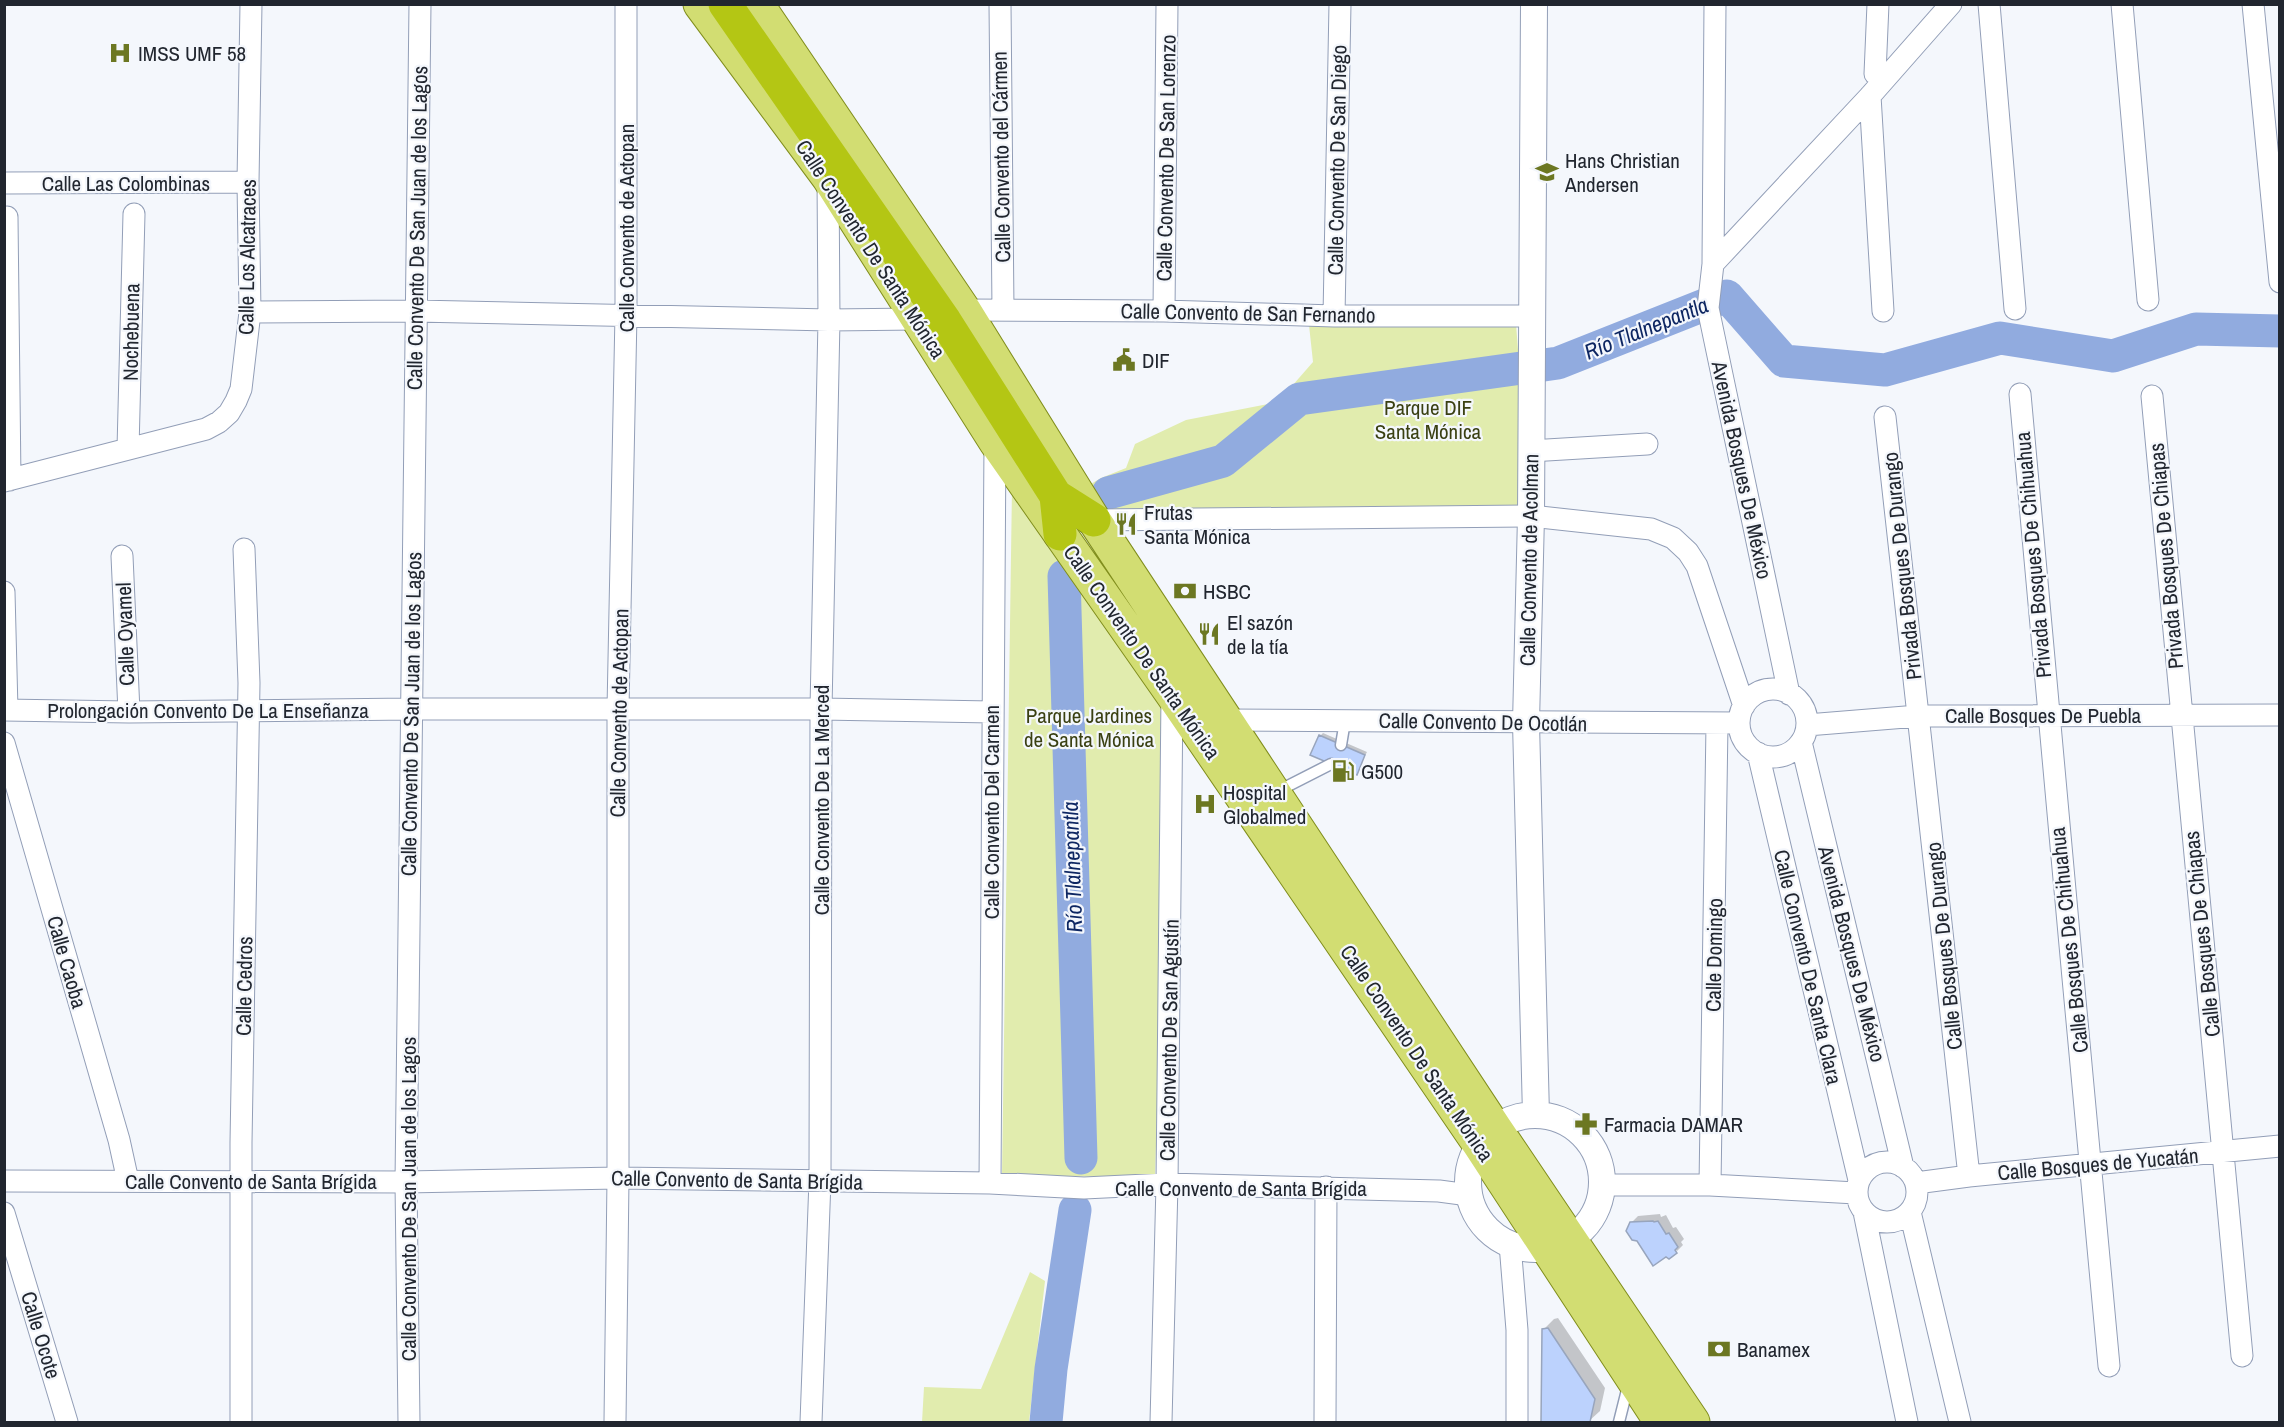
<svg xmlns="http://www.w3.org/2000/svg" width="2284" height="1427" font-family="'Archivo Narrow',sans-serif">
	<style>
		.green { fill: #e1ecae }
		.shadow { fill: #0003 }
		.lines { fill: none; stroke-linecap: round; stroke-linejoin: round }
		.river { stroke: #91abdf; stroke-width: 33 }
		.building { fill: #bcd2fd; stroke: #98a5bd; stroke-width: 1.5 }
		.service-casing { stroke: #929eb7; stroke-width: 13 }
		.minor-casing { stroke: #929eb7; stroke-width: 23 }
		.tertiary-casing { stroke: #929eb7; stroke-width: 28 }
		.primary-casing { stroke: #818e1d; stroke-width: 35 }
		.motorway-casing { stroke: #818e1d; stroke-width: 35 }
		.service { stroke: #fff; stroke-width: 10 }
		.minor { stroke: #fff; stroke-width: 21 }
		.tertiary { stroke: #fff; stroke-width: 26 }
		.primary { stroke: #d2dd72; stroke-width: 33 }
		.motorway { stroke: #b4c614; stroke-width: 33 }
		.labels { text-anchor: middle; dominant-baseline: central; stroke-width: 4.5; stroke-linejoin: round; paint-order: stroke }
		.poi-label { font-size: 21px; fill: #21262f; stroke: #f4f7fc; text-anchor: start }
		.street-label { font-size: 21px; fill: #21262f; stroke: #f4f7fc }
		.park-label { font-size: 21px; fill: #3a4012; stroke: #f4f7fc }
		.water-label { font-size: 22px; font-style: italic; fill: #0d2662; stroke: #f4f7fc }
	</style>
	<rect width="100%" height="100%" fill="#f4f7fc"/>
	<path class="green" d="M 1516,324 L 1531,516 L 1114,514 L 1098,505 L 1089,485 L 1101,478 L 1126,468 L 1135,444 L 1186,420 L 1278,402 L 1313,362 L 1309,325 Z
		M 1012,487 L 1170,697 L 1155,1177 L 1002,1176 Z
		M 1030,1272 L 1045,1281 L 1029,1422 L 922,1422 L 924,1387 L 981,1389 Z"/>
	<path class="shadow" d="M 1323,733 L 1367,752 L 1356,773 L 1320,736 Z
		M 1660,1214 L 1661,1217 L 1666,1215 L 1673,1228 L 1676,1227 L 1684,1239 L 1681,1242 L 1683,1245 L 1677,1251 L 1671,1243 L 1631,1223 L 1638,1216 Z
		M 1558,1318 L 1605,1388 L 1600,1411 L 1589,1421 L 1543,1330 L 1554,1319 Z"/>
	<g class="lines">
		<path class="river" d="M 1108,493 L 1223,461 L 1299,399 L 1558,363 L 1727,296 L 1784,361 L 1885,370 L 2000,338 L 2113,356 L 2196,329 L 2280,331
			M 1064,576 L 1081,1158
			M 1046,1422 L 1051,1369 L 1075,1210"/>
	</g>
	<path class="building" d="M 1319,735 L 1365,755 L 1357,775 L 1310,755 Z
		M 1653,1221 L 1654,1222 L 1658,1221 L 1666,1234 L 1669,1233 L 1678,1247 L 1675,1250 L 1677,1253 L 1669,1259 L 1666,1257 L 1653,1266 L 1637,1241 L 1632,1240 L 1626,1231 L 1630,1222 Z
		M 1548,1328 L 1595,1399 L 1590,1422 L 1541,1422 L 1542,1329 Z"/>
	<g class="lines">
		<g class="service-casing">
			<path id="service" d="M 1341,745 L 1345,721
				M 1278,791 L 1331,764
				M 1619,1422 L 1628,1386"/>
		</g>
		<g class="minor-casing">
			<path id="minor" d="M 1000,4 L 1003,310
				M 1989,4 L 2015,309
				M 2122,4 L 2148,300
				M 2253,4 L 2280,282
				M 1875,74 L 1878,4
				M 1870,96 L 1883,311
				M 4,183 L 248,182
				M 7,217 L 10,480
				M 1713,264 L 1715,4
				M 964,310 L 1164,311 L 1334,316 L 1532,316
				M 1164,311 L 1167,4
				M 250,312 L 416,311 L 829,320 L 918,319
				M 1334,316 L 1340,4
				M 2020,394 C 2047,718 2080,1042 2109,1366
				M 2152,396 L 2242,1356
				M 1885,417 L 1969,1176
				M 128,449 L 134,214
				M 1530,451 L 1647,444
				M 4,481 L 206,429 L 219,422 L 229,413 L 236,401 L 241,389 L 250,312 L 248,182 L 251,4
				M 1094,520 L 1531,516 L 1651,529 L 1673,538 L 1688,552 L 1697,566 L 1744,706
				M 122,556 L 129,712
				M 4,592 L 7,710
				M1739 723a34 34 0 1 1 68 0a34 34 0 1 1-68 0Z
				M 1789,694 L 1708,308 L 1713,264 L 1870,96 L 1951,4
				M 4,710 L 129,712 L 411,709 L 821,709 L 992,712
				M 1228,720 L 1739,723
				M 1807,725 L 1918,716 L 2280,715
				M 1801,742 L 1903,1167
				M 4,743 L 119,1140 L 128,1181
				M 1758,753 L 1859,1180
				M1857 1192a30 30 0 1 1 60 0a30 30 0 1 1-60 0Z
				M 4,1181 L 406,1182 L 618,1178 L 990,1183 L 1084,1188 L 1167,1184 L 1439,1191 L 1469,1195
				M 990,1183 L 995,442
				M 1916,1183 L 1969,1176 L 2280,1146
				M 1603,1185 L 1710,1185 L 1856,1193
				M 1710,1185 L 1717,724
				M 1864,1212 L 1907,1422
				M 1910,1212 L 1960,1422
				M 4,1213 L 67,1422
				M 1510,1244 L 1517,1330 L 1517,1422
				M 241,1422 L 241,1143 L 249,683 L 244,549
				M 409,1422 L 406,1182 L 420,4
				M 615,1422 L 618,1178 L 618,709 L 626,314 L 626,4
				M 811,1422 L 820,1180 L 821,709 L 829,320 L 828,178
				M 1161,1422 L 1167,1184 L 1172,695
				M 1325,1422 L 1326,1187"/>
		</g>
		<g class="tertiary-casing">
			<path id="tertiary" d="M 1534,4 L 1531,516 L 1526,723 L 1536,1115
				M1468 1182a67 67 0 1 1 134 0a67 67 0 1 1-134 0Z"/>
		</g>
		<g class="primary-casing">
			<path id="primary" d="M 700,4 L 828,177 L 995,441 L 1172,694 L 1479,1144 L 1661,1422
				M 757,4 L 964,310 L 1094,520 L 1495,1128 L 1693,1422"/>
		</g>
		<g class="motorway-casing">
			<path id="motorway" d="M 725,4 L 945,321 L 1056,496 L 1094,520
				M 1056,496 L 1060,534"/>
		</g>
		<use href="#service" class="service"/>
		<use href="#minor" class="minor"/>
		<use href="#tertiary" class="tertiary"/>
		<use href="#primary" class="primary"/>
		<use href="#motorway" class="motorway"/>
	</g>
	<defs>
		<g id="hospital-bare" transform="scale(1.8)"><path d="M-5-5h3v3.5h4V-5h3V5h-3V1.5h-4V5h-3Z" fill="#6c7722" stroke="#f4f7fc" stroke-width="2.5" paint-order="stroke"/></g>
		<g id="school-bare" transform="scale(1.8)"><path d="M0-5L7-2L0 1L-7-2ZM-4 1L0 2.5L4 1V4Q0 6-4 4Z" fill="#6c7722" stroke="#f4f7fc" stroke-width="2.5" paint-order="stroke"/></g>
		<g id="civic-bare" transform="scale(1.8)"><path d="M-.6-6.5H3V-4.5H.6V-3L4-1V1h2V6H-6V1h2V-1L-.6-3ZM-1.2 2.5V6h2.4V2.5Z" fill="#6c7722" stroke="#f4f7fc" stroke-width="2.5" paint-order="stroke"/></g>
		<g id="restaurant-bare" transform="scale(1.8)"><path d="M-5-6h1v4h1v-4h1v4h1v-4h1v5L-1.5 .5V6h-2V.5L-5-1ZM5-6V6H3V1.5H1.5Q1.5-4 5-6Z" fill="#6c7722" stroke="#f4f7fc" stroke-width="2.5" paint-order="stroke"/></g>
		<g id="bank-bare" transform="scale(1.8)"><path d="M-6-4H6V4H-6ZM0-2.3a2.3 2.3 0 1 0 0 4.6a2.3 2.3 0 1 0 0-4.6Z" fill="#6c7722" stroke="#f4f7fc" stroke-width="2.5" paint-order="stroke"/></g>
		<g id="fuel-bare" transform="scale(1.8)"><path d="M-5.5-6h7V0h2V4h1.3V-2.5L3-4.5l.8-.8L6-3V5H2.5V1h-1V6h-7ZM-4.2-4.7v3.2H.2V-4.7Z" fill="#6c7722" stroke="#f4f7fc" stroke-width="2.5" paint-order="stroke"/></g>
		<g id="pharmacy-bare" transform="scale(1.8)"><path d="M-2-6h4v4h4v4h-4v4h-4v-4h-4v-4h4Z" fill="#6c7722" stroke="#f4f7fc" stroke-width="2.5" paint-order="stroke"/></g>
	</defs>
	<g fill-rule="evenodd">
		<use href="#hospital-bare" x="120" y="53"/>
		<use href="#school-bare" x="1547" y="172"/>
		<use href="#civic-bare" x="1124" y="360"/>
		<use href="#restaurant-bare" x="1126" y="524"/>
		<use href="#bank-bare" x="1185" y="591"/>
		<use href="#restaurant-bare" x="1209" y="634"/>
		<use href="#fuel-bare" x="1343" y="771"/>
		<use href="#hospital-bare" x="1205" y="804"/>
		<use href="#pharmacy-bare" x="1586" y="1124"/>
		<use href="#bank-bare" x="1719" y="1349"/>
	</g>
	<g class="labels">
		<g class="poi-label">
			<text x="138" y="53">IMSS UMF 58</text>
			<text x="1565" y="160">Hans Christian<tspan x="1565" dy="24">Andersen</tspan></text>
			<text x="1142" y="360">DIF</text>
			<text x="1144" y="512">Frutas<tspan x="1144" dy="24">Santa Mónica</tspan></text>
			<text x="1203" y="591">HSBC</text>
			<text x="1227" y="622">El sazón<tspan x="1227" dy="24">de la tía</tspan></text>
			<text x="1361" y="771">G500</text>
			<text x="1223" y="792">Hospital<tspan x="1223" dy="24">Globalmed</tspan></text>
			<text x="1604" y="1124">Farmacia DAMAR</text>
			<text x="1737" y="1349">Banamex</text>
		</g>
		<g class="street-label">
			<text transform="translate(1001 157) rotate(-91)">Calle Convento del Cármen</text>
			<text transform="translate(1166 158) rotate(-89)">Calle Convento De San Lorenzo</text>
			<text transform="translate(1337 160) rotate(-89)">Calle Convento De San Diego</text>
			<text x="126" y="183">Calle Las Colombinas</text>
			<text transform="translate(417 228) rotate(-89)">Calle Convento De San Juan de los Lagos</text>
			<text transform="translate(626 228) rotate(-90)">Calle Convento de Actopan</text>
			<text transform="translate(871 249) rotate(57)">Calle Convento De Santa Mónica</text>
			<text transform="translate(247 257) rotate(-89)">Calle Los Alcatraces</text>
			<text transform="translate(1248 313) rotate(1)">Calle Convento de San Fernando</text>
			<text transform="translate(131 332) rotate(-89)">Nochebuena</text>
			<text transform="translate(1742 470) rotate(78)">Avenida Bosques De México</text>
			<text transform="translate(2033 555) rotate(-95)">Privada Bosques De Chihuahua</text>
			<text transform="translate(2166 556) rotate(-95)">Privada Bosques De Chiapas</text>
			<text transform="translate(1529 560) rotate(-89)">Calle Convento de Acolman</text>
			<text transform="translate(1902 566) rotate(-96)">Privada Bosques De Durango</text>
			<text transform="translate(125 634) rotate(-92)">Calle Oyamel</text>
			<text transform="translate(1142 652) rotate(55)">Calle Convento De Santa Mónica</text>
			<text x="208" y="710">Prolongación Convento De La Enseñanza</text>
			<text transform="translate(619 713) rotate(-89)">Calle Convento de Actopan</text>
			<text transform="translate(411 714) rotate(-89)">Calle Convento De San Juan de los Lagos</text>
			<text x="2043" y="715">Calle Bosques De Puebla</text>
			<text transform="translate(1483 722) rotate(1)">Calle Convento De Ocotlán</text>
			<text transform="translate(821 800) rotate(-90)">Calle Convento De La Merced</text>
			<text transform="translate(991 812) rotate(-90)">Calle Convento Del Carmen</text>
			<text transform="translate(2202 934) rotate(-96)">Calle Bosques De Chiapas</text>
			<text transform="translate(2069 940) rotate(-96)">Calle Bosques De Chihuahua</text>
			<text transform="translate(1944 946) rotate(-96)">Calle Bosques De Durango</text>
			<text transform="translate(1852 954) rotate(76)">Avenida Bosques De México</text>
			<text transform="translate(1714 955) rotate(-89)">Calle Domingo</text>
			<text transform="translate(67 962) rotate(74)">Calle Caoba</text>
			<text transform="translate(1808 967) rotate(77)">Calle Convento De Santa Clara</text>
			<text transform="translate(244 986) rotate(-89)">Calle Cedros</text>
			<text transform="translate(1169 1040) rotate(-89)">Calle Convento De San Agustín</text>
			<text transform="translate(1417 1053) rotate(56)">Calle Convento De Santa Mónica</text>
			<text transform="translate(2098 1164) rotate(-5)">Calle Bosques de Yucatán</text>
			<text transform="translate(737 1180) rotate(1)">Calle Convento de Santa Brígida</text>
			<text x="251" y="1181">Calle Convento de Santa Brígida</text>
			<text x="1241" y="1188">Calle Convento de Santa Brígida</text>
			<text transform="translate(408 1199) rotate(-90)">Calle Convento De San Juan de los Lagos</text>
			<text transform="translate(41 1335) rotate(73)">Calle Ocote</text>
		</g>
		<g class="park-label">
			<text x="1428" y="407">Parque DIF<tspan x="1428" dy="24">Santa Mónica</tspan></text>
			<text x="1089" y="715">Parque Jardines<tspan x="1089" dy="24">de Santa Mónica</tspan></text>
		</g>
		<g class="water-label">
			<text transform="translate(1646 328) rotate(-22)">Río Tlalnepantla</text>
			<text transform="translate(1072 867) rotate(-92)">Río Tlalnepantla</text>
		</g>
	</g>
	<rect width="2284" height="1427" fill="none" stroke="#21262f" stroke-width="12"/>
</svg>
